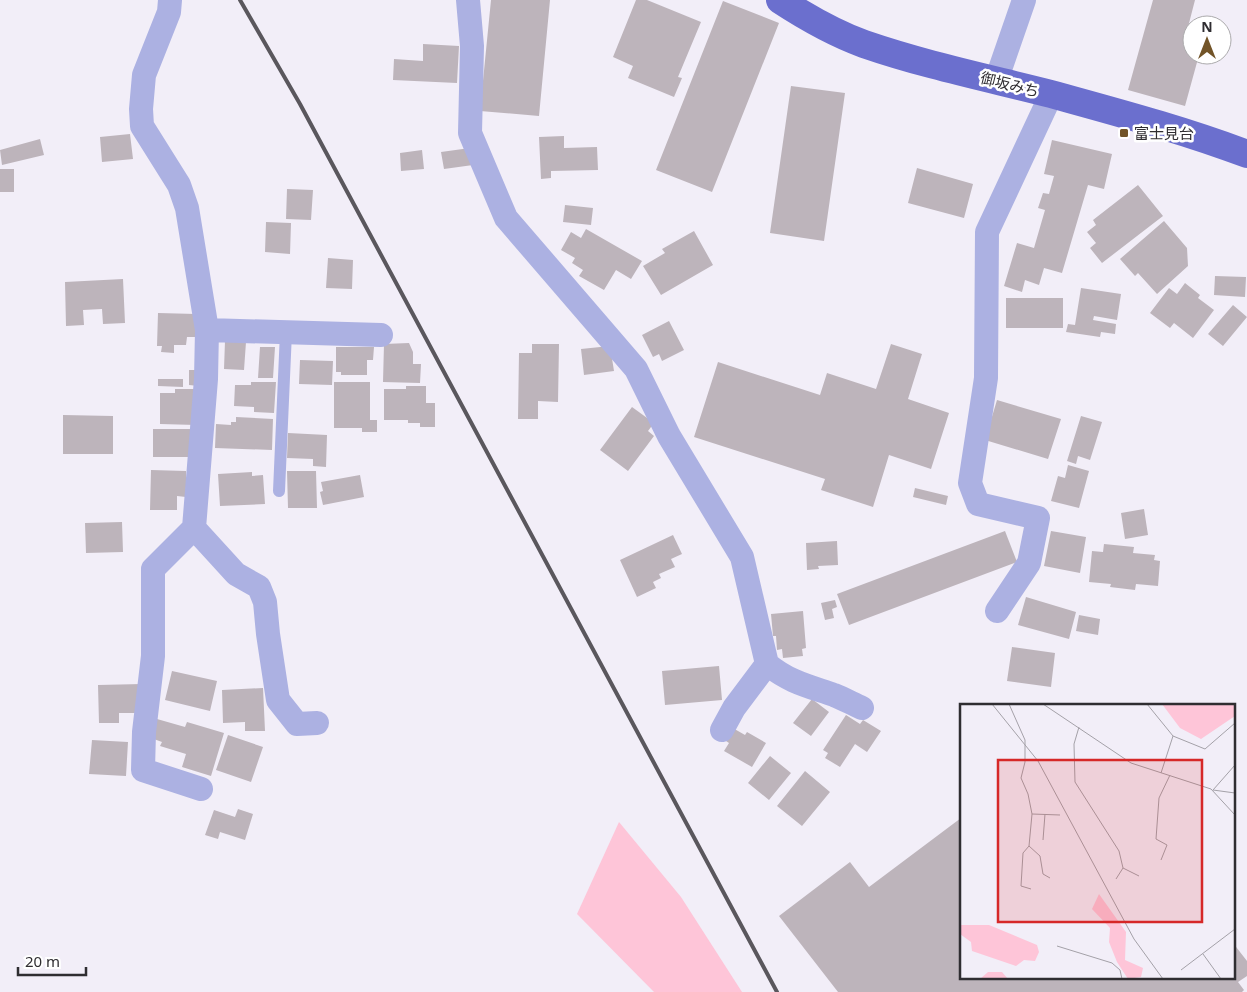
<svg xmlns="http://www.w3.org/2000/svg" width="1247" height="992" font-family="'Noto Sans','Noto Sans JP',sans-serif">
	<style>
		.green { fill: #fec5d8 }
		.building { fill: #bdb4bb }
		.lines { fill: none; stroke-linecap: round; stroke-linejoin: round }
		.service { stroke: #acb1e2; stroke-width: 12 }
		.minor { stroke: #acb1e2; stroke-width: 24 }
		.trunk { stroke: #6b6fce; stroke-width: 28 }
		.rail { stroke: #5a575d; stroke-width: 4 }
		.poi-dot { fill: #725428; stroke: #fff; stroke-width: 2 }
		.labels { text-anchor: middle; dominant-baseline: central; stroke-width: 5; stroke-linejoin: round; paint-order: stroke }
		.street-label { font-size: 15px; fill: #2f2d31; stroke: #fff }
		.poi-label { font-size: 15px; fill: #2f2d31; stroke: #fff; text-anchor: start }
		.inset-road { fill: none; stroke: #a4a1a8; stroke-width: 1 }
		.view { fill: #d62828; fill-opacity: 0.15; stroke: #d62828; stroke-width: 2.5 }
		.inset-edge { fill: none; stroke: #2f2d31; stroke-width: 2.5 }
	</style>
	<rect width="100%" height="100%" fill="#f2eef8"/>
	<path class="green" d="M 619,822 L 681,897 L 742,992 L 654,992 L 577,914 Z"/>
	<path class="building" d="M 491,0 L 550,0 L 539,116 L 480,111 Z
		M 636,0 L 647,0 L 701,22 L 678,77 L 682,78 L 674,97 L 628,78 L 633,66 L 613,57 Z
		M 1153,0 L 1195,0 L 1187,31 L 1192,32 L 1192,55 L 1199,55 L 1185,106 L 1128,90 Z
		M 723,1 L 779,23 L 712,192 L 656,170 Z
		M 423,44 L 459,46 L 457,83 L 393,80 L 394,59 L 423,61 Z
		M 791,86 L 845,93 L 824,241 L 770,233 Z
		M 130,134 L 133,159 L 102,162 L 100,137 Z
		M 564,136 L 564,148 L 597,147 L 598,170 L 551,171 L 551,178 L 541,179 L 539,137 Z
		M 40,139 L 44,155 L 2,165 L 0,150 Z
		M 1052,140 L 1112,154 L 1104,189 L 1088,185 L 1062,273 L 1044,268 L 1039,285 L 1025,280 L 1022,292 L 1004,286 L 1017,243 L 1034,248 L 1045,210 L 1038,208 L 1043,193 L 1049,194 L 1054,176 L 1044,174 Z
		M 470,148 L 473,165 L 444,169 L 441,152 Z
		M 422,150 L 424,169 L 401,171 L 400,153 Z
		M 917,168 L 973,184 L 964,218 L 908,203 Z
		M 0,169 L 14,169 L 14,192 L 0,192 Z
		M 1138,185 L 1163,216 L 1102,263 L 1090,248 L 1096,243 L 1087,232 L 1096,225 L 1093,220 Z
		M 287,189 L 313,190 L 311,220 L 286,219 Z
		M 565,205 L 593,208 L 591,225 L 563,222 Z
		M 1164,221 L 1187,248 L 1188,266 L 1157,294 L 1138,273 L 1135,276 L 1120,259 Z
		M 266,222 L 291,223 L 290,254 L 265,252 Z
		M 586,229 L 642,261 L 631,279 L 616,270 L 604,290 L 579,276 L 583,270 L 572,263 L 575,258 L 561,250 L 571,232 L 581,238 Z
		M 694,231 L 713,265 L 661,295 L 643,266 L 665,253 L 662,249 Z
		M 328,258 L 353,260 L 352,289 L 326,288 Z
		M 1215,276 L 1246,277 L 1245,297 L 1214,295 Z
		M 123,279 L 125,323 L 103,324 L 102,309 L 83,310 L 84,325 L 66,326 L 65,282 Z
		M 1185,283 L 1200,295 L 1198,298 L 1214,310 L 1193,338 L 1174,323 L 1170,328 L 1150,313 L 1169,288 L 1177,294 Z
		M 1081,288 L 1121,294 L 1117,320 L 1094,316 L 1093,320 L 1116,324 L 1115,334 L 1101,332 L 1100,337 L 1066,332 L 1068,324 L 1075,325 Z
		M 1006,298 L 1063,298 L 1063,328 L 1006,328 Z
		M 1233,305 L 1247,317 L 1223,346 L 1208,334 Z
		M 158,313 L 196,314 L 195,337 L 187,337 L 186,345 L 174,345 L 174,353 L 161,352 L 162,346 L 157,346 Z
		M 669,321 L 684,350 L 662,361 L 659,354 L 653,357 L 642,335 Z
		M 225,341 L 246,342 L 244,370 L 224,369 Z
		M 409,343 L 413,352 L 413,364 L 421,364 L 420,383 L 383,382 L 384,344 Z
		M 532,344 L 559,344 L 558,402 L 538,401 L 538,419 L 518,419 L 519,353 L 532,353 Z
		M 891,344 L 922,354 L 908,399 L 949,413 L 931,469 L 889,455 L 873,507 L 821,490 L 825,479 L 694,437 L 718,362 L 820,395 L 827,373 L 876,389 Z
		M 610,346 L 614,371 L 584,375 L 581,349 Z
		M 260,347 L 275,347 L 273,378 L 258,378 Z
		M 336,347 L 374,347 L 373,360 L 367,360 L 367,375 L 341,375 L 341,372 L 336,372 Z
		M 300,360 L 333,361 L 332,385 L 299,384 Z
		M 189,370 L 200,370 L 199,386 L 189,385 Z
		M 158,379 L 183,379 L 183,387 L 158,386 Z
		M 251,382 L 276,382 L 274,413 L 254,412 L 254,407 L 234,406 L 235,385 L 251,385 Z
		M 334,382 L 370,382 L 370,420 L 377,420 L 377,432 L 362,432 L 362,428 L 334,428 Z
		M 406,386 L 426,386 L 426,403 L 435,403 L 435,427 L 420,427 L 420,423 L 408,423 L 408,420 L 384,420 L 384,389 L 406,389 Z
		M 175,389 L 197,389 L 196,425 L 160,424 L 160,393 L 175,393 Z
		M 997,400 L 1061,419 L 1048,459 L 985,440 Z
		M 632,407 L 654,423 L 648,431 L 654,436 L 628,471 L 600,450 Z
		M 63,415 L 113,416 L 113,454 L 63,454 Z
		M 1081,416 L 1102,422 L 1090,460 L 1078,456 L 1076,464 L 1067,461 Z
		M 236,417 L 273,419 L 272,450 L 215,448 L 216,424 L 231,425 L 231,422 L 236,422 Z
		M 153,429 L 192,429 L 192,457 L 153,457 Z
		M 288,433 L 327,435 L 326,467 L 313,466 L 313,459 L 287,458 Z
		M 1068,465 L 1089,471 L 1079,508 L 1051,501 L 1058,476 L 1065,478 Z
		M 151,470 L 186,471 L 186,497 L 177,496 L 177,510 L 150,510 Z
		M 287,471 L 316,471 L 317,508 L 288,508 Z
		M 252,472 L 252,476 L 263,475 L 265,504 L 220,506 L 218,474 Z
		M 360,475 L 364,497 L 323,505 L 320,492 L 323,491 L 321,482 Z
		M 915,488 L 948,496 L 946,505 L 913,497 Z
		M 1144,509 L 1148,535 L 1125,539 L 1121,513 Z
		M 122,522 L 123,552 L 86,553 L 85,523 Z
		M 1005,531 L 1017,562 L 849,625 L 837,594 Z
		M 1051,531 L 1086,537 L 1080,573 L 1044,566 Z
		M 673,535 L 682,554 L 671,559 L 675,567 L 659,574 L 661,578 L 653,582 L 656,588 L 637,597 L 620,560 Z
		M 837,541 L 838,565 L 818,566 L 819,569 L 807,570 L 806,543 Z
		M 1104,544 L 1134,547 L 1133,553 L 1155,555 L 1154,560 L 1160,561 L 1158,586 L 1136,584 L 1135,590 L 1110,587 L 1111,584 L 1089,582 L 1092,551 L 1103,552 Z
		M 1026,597 L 1076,612 L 1069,639 L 1018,625 Z
		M 835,600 L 837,607 L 832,609 L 834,618 L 825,620 L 821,603 Z
		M 803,611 L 806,648 L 802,649 L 803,656 L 783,658 L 782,649 L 777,650 L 776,636 L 773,636 L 771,614 Z
		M 1079,615 L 1100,619 L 1098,635 L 1076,631 Z
		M 1012,647 L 1055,653 L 1051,687 L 1007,681 Z
		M 719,666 L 722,700 L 665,705 L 662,671 Z
		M 172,671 L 217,681 L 210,711 L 165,700 Z
		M 142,684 L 143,713 L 119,713 L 119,723 L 99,723 L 98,685 Z
		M 263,688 L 265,731 L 245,731 L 245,722 L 223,723 L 222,690 Z
		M 812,699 L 829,712 L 811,736 L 793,723 Z
		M 846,715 L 860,724 L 863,720 L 881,731 L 867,752 L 855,744 L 840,767 L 825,758 L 828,753 L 823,750 Z
		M 157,719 L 185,727 L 187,722 L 224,733 L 211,776 L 182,767 L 186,754 L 160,746 L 162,742 L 151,738 Z
		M 731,727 L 745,735 L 747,732 L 766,743 L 752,767 L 724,751 L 729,743 L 723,739 Z
		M 228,735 L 263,747 L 251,782 L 216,770 Z
		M 92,740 L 128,742 L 126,776 L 89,774 Z
		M 770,756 L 791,773 L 769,800 L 748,783 Z
		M 805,771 L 830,792 L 802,826 L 777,806 Z
		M 238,809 L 253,814 L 245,840 L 220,832 L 218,839 L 205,835 L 214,810 L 235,817 Z
		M 961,818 L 961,978 L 1233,978 L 1233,943 L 1247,961 L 1247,976 L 1238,982 L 1244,990 L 1242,992 L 838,992 L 779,916 L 850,862 L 869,887 Z"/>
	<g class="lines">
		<path class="service" d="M 279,491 L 286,332"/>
		<path class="minor" d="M 170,0 L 169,12 L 144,75 L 141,109 L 142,126 L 179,185 L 187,208 L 207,330 L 206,379 L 194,528 L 153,569 L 153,656 L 144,732 L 143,770 L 201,789
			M 468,0 L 472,46 L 470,133 L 506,218 L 636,369 L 669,436 L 742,557 L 767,664 L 734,708 L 722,730
			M 996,81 L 1024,0
			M 207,330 L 381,335
			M 194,528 L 236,574 L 259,587 L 265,602 L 268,634 L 278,700 L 297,724 L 317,723
			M 997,611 L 1029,563 L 1038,518 L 978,504 L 970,483 L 986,378 L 987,232 L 1051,95
			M 767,664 C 789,682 808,686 834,695 C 844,699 853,704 862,708"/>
		<path class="trunk" d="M 780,0 C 806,17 834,33 864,44 C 925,65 988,78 1051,94 C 1116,112 1184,130 1247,154"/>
		<path class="rail" d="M 240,0 L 300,104 L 777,992"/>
	</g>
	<rect class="poi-dot" x="1119" y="128" width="10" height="10" rx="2.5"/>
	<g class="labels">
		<g class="street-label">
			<text transform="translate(1010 84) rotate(14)">御坂みち</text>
		</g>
		<g class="poi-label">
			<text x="1134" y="133">富士見台</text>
		</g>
	</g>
	<g transform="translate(960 704)">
		<rect width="275" height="275" fill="#f2eef8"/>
		<path d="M 202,0 L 275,0 L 275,12 L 241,35 L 220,24 ZM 139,190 L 166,228 L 165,256 L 183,264 L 181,273 L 168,275 L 157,258 L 149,238 L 150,224 L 132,205 ZM 0,221 L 29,221 L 77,241 L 79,248 L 75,257 L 64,256 L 56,262 L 12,247 L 11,238 L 0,230 ZM 28,268 L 42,268 L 48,275 L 20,275 Z" fill="#fec5d8"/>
		<path class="inset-road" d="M 32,0 L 78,57 L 174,235 L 203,275M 49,0 L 65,36 L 65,58 L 61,74 L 68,90 L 72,110 L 69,142 L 63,149 L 61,182 L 71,185M 83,0 L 171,59 L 251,85 L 275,111M 187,0 L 213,32 L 201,69M 119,23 L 114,40 L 115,78 L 159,147 L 163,164 L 156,175M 213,32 L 245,45 L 275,19M 275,61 L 253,86 L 275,89M 72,110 L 100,111M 83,136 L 85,110M 69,142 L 80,152 L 83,170 L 90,174M 201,156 L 207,141 L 196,135 L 199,94 L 210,71M 163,164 L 179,172M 97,242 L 152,259 L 160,266 L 162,275M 243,250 L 261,275M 221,266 L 275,225"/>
		<path class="view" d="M 38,56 L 242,56 L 242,218 L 38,218 Z"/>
		<rect width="275" height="275" class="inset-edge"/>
	</g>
	<g transform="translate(1207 40)"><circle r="24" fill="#ffffff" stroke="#acabad"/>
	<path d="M0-4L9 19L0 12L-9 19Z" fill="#725428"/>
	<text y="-8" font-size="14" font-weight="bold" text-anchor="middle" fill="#2f2d31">N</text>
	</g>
	<path d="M18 967v8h68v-8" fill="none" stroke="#2f2d31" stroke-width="2.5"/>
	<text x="25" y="967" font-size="15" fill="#2f2d31" stroke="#ffffff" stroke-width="4" paint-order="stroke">20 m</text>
</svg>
